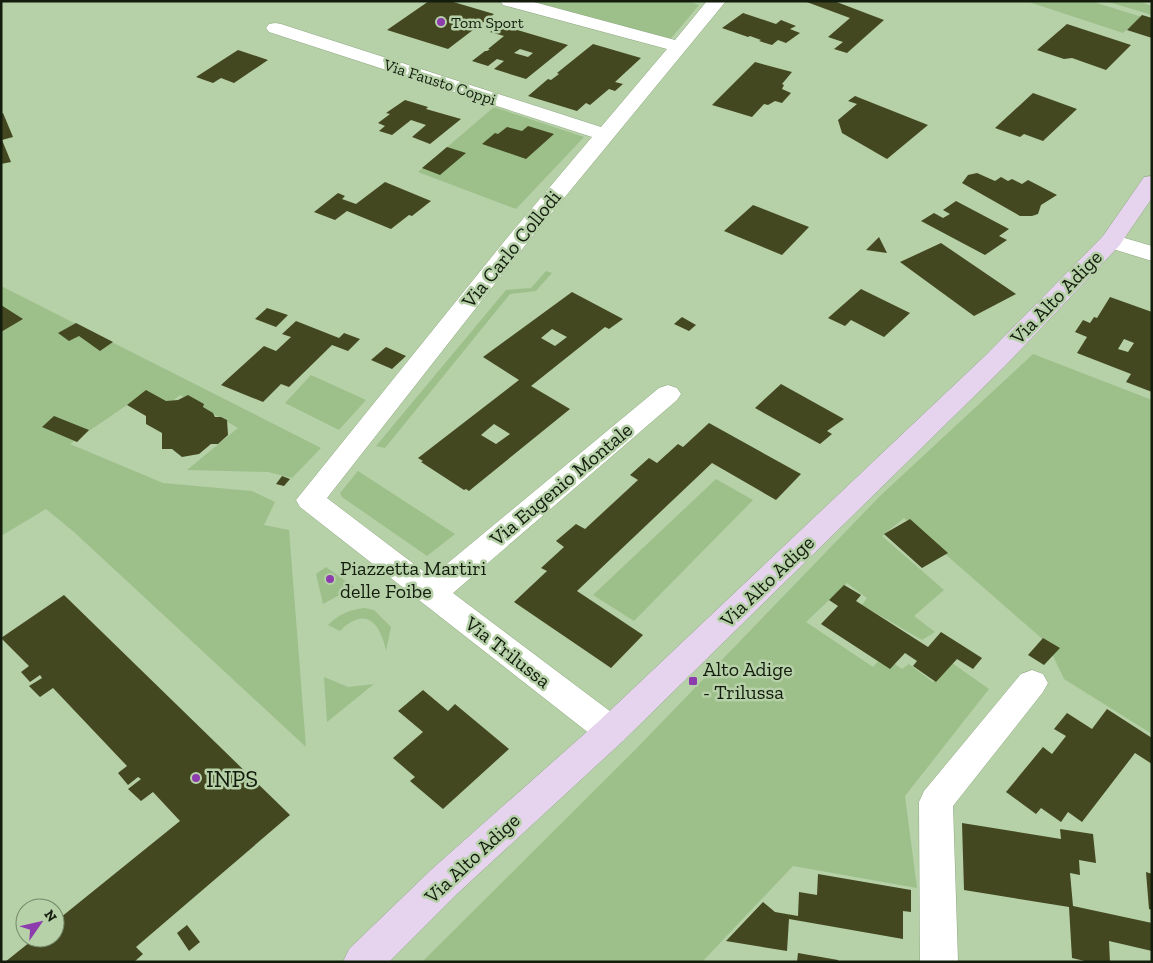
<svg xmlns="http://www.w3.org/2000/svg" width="1153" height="963" font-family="'Zilla Slab',serif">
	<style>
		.green { fill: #9dc08a }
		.building { fill: #444820; fill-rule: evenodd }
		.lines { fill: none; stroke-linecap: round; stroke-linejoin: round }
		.street-casing { stroke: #90a983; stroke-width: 1 }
		.secondary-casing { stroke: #90a983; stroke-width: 1 }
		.street { fill: #fff; fill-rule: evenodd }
		.secondary { fill: #e6d4ee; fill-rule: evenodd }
		.poi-dot { fill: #8c3cac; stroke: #b6d0a8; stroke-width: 2 }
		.labels { text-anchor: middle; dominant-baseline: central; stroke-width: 5; stroke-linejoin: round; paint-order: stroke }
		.far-poi-label { font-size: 16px; fill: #131c0d; stroke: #b6d0a8; text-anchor: start }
		.far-street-label { font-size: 16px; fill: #131c0d; stroke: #b6d0a8 }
		.street-label { font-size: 20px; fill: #131c0d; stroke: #b6d0a8 }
		.poi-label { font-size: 20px; fill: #131c0d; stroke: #b6d0a8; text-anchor: start }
		.near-poi-label { font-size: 24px; fill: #131c0d; stroke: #b6d0a8; text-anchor: start }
	</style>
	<rect width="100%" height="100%" fill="#b6d0a8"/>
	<path class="green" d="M 531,1 L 688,1 L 699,5 L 668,42 Z
		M 1026,1 L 1090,1 L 1142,17 L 1123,33 Z
		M 1105,1 L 1138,1 L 1152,6 L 1152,15 Z
		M 494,107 L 584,137 L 516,209 L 418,172 Z
		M 546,271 L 552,273 L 536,291 L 510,294 L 385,448 L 376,446 L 506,290 L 531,288 Z
		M 1,286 L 321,448 L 292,478 L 268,472 L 187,470 L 238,428 L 180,395 L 169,404 L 146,392 L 70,444 L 163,483 L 252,491 L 275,502 L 264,525 L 289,530 L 306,747 L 74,532 L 46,509 L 1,536 Z
		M 1033,354 L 1152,400 L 1152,734 L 1064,679 L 1047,643 L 904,518 L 882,536 L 944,590 L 914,616 L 935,632 L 922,640 L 862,605 L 867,598 L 847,583 L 806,622 L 873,667 L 883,656 L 902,669 L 909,664 L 933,682 L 952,663 L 989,689 L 905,796 L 917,888 L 793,866 L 702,962 L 422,962 L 634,751 L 881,495 Z
		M 311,375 L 366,400 L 339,430 L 285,403 Z
		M 358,471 L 455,534 L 427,556 L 342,497 L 340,493 Z
		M 716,479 L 753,500 L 634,621 L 593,595 Z
		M 326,567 L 357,589 L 345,592 L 323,604 L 316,574 Z
		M 364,608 L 374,610 L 391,627 L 386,651 C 380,622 365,606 340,631 L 328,625 C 339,614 349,610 364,608 Z
		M 324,677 L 348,687 L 374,684 L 327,722 Z"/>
	<path class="building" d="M 429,1 L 450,1 L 494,14 L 448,49 L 387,30 Z
		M 804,1 L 834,1 L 884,20 L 847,53 L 834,49 L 843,42 L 828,37 L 850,18 Z
		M 743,13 L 776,24 L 781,20 L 796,26 L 790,29 L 800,33 L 786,43 L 778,40 L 772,45 L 759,41 L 761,40 L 750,36 L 748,37 L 722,28 Z
		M 1142,15 L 1152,18 L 1152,38 L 1127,30 Z
		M 1067,24 L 1131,45 L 1106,70 L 1072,58 L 1064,59 L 1037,50 Z
		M 499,26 L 514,29 L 568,45 L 526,79 L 494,69 L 504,61 L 497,59 L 488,66 L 472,61 L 485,51 L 487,51 L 490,49 L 488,49 L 504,36 L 490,32 ZM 520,49 L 533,53 L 528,57 L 514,53 Z
		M 593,44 L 641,58 L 615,82 L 623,84 L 615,91 L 609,89 L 590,105 L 586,103 L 577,111 L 528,96 L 548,79 L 551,80 L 559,74 L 557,73 Z
		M 238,50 L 268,60 L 234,83 L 221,78 L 213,83 L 196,77 Z
		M 755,62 L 792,72 L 782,84 L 784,85 L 782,89 L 791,93 L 782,103 L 775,101 L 768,105 L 764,104 L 752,117 L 712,105 Z
		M 1033,93 L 1077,109 L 1043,141 L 1024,134 L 1020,137 L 995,128 Z
		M 855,96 L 865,100 L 928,125 L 887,159 L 842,133 L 838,120 L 857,104 L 848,101 Z
		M 405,100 L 428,107 L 426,109 L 461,119 L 430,144 L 412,137 L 426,125 L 411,120 L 392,135 L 379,131 L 385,126 L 378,123 L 390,114 L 386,113 Z
		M 3,113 L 13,137 L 2,140 L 11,162 L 1,164 L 1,114 Z
		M 528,126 L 554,134 L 526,159 L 482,144 L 495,133 L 498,134 L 507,127 L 522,131 Z
		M 447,147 L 466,153 L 440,175 L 422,168 Z
		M 977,173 L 995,181 L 1001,177 L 1008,181 L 1012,179 L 1022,184 L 1028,180 L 1057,195 L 1041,205 L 1038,214 L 1032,216 L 1020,216 L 962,183 L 968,175 Z
		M 385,182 L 431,201 L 412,216 L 409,215 L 391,229 L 347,211 L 335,220 L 314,212 L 338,193 L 345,196 L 342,199 L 356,204 Z
		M 956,201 L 1009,229 L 999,236 L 1007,240 L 985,255 L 921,221 L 934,213 L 943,218 L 950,214 L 943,210 Z
		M 753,205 L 809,227 L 782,255 L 724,231 Z
		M 879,237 L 887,253 L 866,250 Z
		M 941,243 L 1016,294 L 974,316 L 900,262 Z
		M 861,289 L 910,313 L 884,337 L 851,320 L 845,326 L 828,318 Z
		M 572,292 L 623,319 L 609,329 L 605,327 L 531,386 L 570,409 L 469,491 L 466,489 L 464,490 L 421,462 L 423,461 L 418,458 L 519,380 L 483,357 ZM 552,329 L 567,337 L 555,346 L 541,338 ZM 494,424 L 510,434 L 496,444 L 481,435 Z
		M 1110,297 L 1152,312 L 1152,392 L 1126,382 L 1131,374 L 1077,353 L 1087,337 L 1075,332 L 1083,320 L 1090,323 L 1094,317 L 1097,318 ZM 1124,339 L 1134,343 L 1128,352 L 1118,349 Z
		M 1,305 L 23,319 L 1,332 Z
		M 267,308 L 288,315 L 276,327 L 255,319 Z
		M 682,317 L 696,325 L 689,331 L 674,324 Z
		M 296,321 L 339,338 L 344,333 L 360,339 L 348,351 L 332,345 L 289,387 L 281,384 L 263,402 L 221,385 L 264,346 L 276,351 L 291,337 L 282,334 Z
		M 76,323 L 113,342 L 100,351 L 79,336 L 69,341 L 58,333 Z
		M 386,347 L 406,356 L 392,369 L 371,360 Z
		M 781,384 L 844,419 L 827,431 L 832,434 L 820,444 L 755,408 Z
		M 146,390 L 166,401 L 178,400 L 188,395 L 204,404 L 203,407 L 213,413 L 215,417 L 221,417 L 227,420 L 228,435 L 218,444 L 211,444 L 199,454 L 182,457 L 172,449 L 162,449 L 162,433 L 146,424 L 146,416 L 127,405 Z
		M 54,416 L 89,430 L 77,442 L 42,427 Z
		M 709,423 L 801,474 L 776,500 L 712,463 L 577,591 L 643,635 L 611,668 L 514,602 L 547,571 L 541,568 L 564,547 L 556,541 L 576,524 L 585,529 L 638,480 L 630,475 L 649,458 L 657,463 L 678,444 L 683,447 Z
		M 282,476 L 290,479 L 284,486 L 276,484 Z
		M 910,519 L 948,553 L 922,568 L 884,534 Z
		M 844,585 L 861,595 L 856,601 L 928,647 L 941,632 L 982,658 L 973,669 L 957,659 L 936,682 L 913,666 L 917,661 L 905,653 L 890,669 L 821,624 L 838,606 L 829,600 Z
		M 64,595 L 290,815 L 136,947 L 143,954 L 134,962 L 5,962 L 35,938 L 55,938 L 55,922 L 180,821 L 153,792 L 141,801 L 128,789 L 141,779 L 138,777 L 128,785 L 118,773 L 127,766 L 53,688 L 40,697 L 29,686 L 42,678 L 40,675 L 30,682 L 21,672 L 29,666 L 1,638 Z
		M 1043,638 L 1060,648 L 1044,665 L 1028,655 Z
		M 423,690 L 448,711 L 455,704 L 509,749 L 443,809 L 410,781 L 415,777 L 393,758 L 423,732 L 398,711 Z
		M 1107,709 L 1152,738 L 1152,764 L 1135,753 L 1082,822 L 1068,812 L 1061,822 L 1041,808 L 1036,814 L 1006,792 L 1043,747 L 1052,754 L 1066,736 L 1054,729 L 1067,713 L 1092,729 Z
		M 962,823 L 1061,839 L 1060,829 L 1093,834 L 1096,863 L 1079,860 L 1080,875 L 1070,873 L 1073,906 L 1152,923 L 1152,951 L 1109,941 L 1110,962 L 1089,962 L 1072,958 L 1069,907 L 964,890 Z
		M 1146,872 L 1152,874 L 1152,910 L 1149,909 Z
		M 818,874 L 911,890 L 911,912 L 903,911 L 903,939 L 789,919 L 787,951 L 726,941 L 763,902 L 775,912 L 798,916 L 799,892 L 817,895 Z
		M 187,925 L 200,942 L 189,951 L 177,933 Z
		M 798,953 L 838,960 L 838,962 L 797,962 Z"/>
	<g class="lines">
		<g class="street-casing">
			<path id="street" d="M 500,1 L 530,1 L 675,40 L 707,1 L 726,1 L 523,248 L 327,498 L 431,577 L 659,388 L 668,385 L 677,388 L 681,394 L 677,400 L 453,593 L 623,721 L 627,731 L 623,741 L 611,745 L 599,741 L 300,507 L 296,500 L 507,238 L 592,137 L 269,32 L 266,28 L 269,24 L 275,23 L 281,24 L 601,127 L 667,49 L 503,5 Z
				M 1111,234 L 1152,246 L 1152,261 L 1103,246 L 1100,241 L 1103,236 Z
				M 1032,670 L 1043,674 L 1048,683 L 1043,692 L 953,806 L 958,962 L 920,962 L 919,802 L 924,791 L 1021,674 Z"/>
		</g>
		<g class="secondary-casing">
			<path id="secondary" d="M 1152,176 L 1152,198 L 1119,246 L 1005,366 L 623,741 L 458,893 L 389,962 L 343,962 L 349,949 L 432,869 L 599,721 L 987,354 L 1103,236 L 1144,177 Z"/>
		</g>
		<use href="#street" class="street"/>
		<use href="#secondary" class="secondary"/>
	</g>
	<g class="poi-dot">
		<circle cx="441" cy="22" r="5"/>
		<circle cx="330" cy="579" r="5"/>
		<rect x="688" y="676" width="10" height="10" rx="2.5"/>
		<circle cx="196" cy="778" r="5"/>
	</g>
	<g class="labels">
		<g class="far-poi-label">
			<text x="451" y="22">Tom Sport</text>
		</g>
		<g class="far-street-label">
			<text transform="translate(440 82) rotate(18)">Via Fausto Coppi</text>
		</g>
		<g class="street-label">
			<text transform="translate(511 249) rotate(-51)">Via Carlo Collodi</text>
			<text transform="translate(1056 297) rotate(-46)">Via Alto Adige</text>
			<text transform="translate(561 484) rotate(-40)">Via Eugenio Montale</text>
			<text transform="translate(767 581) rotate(-44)">Via Alto Adige</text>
			<text transform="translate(508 652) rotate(38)">Via Trilussa</text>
			<text transform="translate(472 858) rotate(-43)">Via Alto Adige</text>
		</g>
		<g class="poi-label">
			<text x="340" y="568">Piazzetta Martiri<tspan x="340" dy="23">delle Foibe</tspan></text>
			<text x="703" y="669">Alto Adige<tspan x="703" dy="23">- Trilussa</tspan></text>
		</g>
		<g class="near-poi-label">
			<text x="206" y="778">INPS</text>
		</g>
	</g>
	<rect width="1153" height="963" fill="none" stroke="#131c0d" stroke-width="5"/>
	<g transform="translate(40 923) rotate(56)"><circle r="24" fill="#b6d0a8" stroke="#75886a"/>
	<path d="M0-4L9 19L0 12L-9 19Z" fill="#8c3cac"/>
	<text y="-8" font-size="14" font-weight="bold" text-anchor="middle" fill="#131c0d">N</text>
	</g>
</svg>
